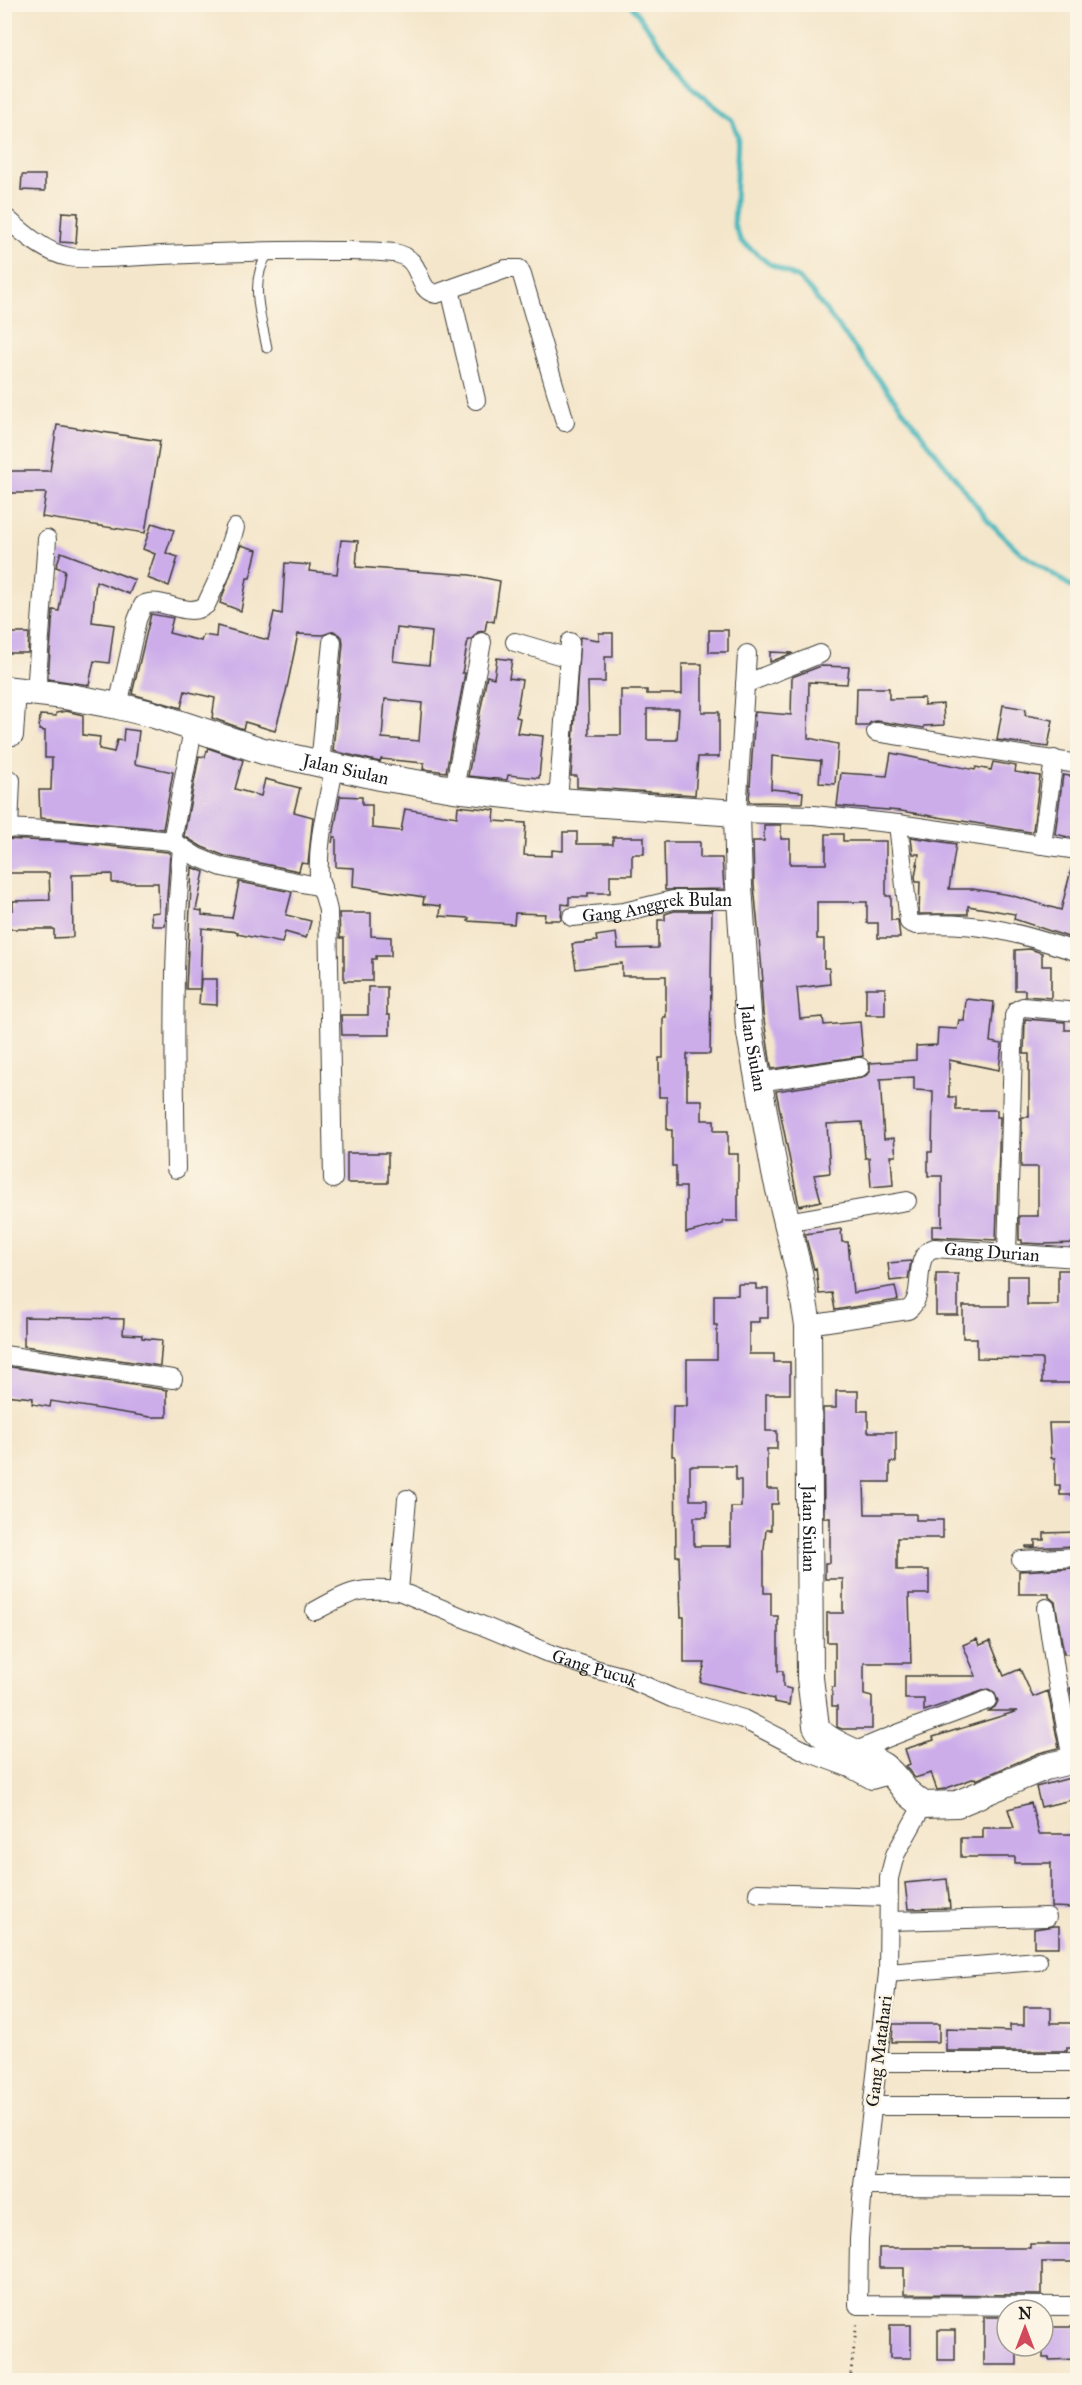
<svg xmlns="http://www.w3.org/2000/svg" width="1082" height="2385" font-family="'IM FELL Great Primer',serif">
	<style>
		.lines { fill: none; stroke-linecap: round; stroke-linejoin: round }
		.stream { stroke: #46b6bc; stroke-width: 5 }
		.building { fill: #ccadea; fill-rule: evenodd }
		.lane-casing { stroke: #3c3a36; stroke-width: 11 }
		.street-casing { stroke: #3c3a36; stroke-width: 20 }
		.secondary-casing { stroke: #3c3a36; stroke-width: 28 }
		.path { stroke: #3c3a36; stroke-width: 3; stroke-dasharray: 1.5 4.5; stroke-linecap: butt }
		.lane { stroke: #fff; stroke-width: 9 }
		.street { stroke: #fff; stroke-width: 18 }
		.secondary { stroke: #fff; stroke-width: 26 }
		.labels { text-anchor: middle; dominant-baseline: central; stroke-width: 4.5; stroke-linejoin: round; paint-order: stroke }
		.street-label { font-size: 18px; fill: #1c1c1c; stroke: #fcf5e5 }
	</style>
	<rect width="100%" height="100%" fill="#fcf5e5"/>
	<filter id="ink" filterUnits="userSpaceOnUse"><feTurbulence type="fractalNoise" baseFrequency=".0167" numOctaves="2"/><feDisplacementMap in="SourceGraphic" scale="12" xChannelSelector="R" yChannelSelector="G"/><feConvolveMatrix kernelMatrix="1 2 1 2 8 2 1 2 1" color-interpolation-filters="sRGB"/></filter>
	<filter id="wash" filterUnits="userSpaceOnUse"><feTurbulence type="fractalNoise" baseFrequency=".008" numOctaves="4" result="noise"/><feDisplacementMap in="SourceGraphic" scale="24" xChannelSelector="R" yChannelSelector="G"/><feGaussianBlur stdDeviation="1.35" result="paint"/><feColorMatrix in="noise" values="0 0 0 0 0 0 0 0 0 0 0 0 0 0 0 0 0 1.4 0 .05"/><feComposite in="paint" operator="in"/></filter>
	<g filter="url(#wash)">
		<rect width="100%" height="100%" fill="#f4e6cb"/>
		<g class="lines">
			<path class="stream" d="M 630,4 L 693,88 L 732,120 L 738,136 L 734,225 L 741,241 L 768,263 L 798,278 L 811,291 L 990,523 L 1020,552 L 1078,591"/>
		</g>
		<g id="blocks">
			<path class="building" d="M 22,175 L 45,175 L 45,191 L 21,190 Z
				M 62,212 L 78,213 L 76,243 L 60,242 Z
				M 57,425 L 160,441 L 145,533 L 42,517 L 46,493 L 4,493 L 4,471 L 50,471 Z
				M 152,523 L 174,530 L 166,553 L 178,557 L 169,586 L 147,578 L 155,554 L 143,549 Z
				M 341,540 L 358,541 L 356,567 L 470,575 L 500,581 L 494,622 L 487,620 L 485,631 L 478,632 L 471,640 L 468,640 L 462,673 L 465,673 L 446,772 L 423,769 L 424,763 L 381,759 L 380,762 L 333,751 L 343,643 L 342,637 L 334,631 L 323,635 L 298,634 L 286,692 L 275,731 L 245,722 L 243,729 L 212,718 L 215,698 L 185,691 L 181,708 L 132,694 L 151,614 L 173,618 L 169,633 L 201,641 L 203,635 L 216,637 L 217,626 L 268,640 L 274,612 L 282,614 L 285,563 L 310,565 L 309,571 L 337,574 ZM 397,628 L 432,632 L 429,665 L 393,661 ZM 385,699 L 422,703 L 419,741 L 382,738 Z
				M 241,545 L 257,550 L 250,578 L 247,578 L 241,611 L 220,603 Z
				M 61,552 L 135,580 L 129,594 L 96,581 L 92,622 L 114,625 L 109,663 L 94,661 L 89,685 L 48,679 L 53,610 L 59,611 L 65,570 L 56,567 Z
				M 709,630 L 728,630 L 728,652 L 709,652 Z
				M 5,633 L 29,633 L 28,653 L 4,653 Z
				M 599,633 L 613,633 L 613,657 L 605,657 L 605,682 L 588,682 L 589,735 L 621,735 L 621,690 L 647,690 L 647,694 L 682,694 L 682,664 L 702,664 L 702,712 L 719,712 L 719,757 L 698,757 L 695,795 L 577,787 L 577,776 L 571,776 L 580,637 L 599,640 ZM 647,709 L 679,709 L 677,740 L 647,740 Z
				M 770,652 L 793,653 L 770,662 Z
				M 497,658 L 512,660 L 509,678 L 522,680 L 516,717 L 520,718 L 517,733 L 543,736 L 539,778 L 508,775 L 507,780 L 468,776 L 487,676 L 494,678 Z
				M 821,666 L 849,667 L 847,684 L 809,682 L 808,738 L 838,744 L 835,784 L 819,783 L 821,761 L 772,756 L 771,789 L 803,792 L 802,803 L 749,802 L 755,712 L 791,715 L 792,677 Z
				M 857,688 L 889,688 L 889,699 L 924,698 L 924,705 L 943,704 L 944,725 L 924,726 L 924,728 L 877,721 L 871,722 L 867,726 L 856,726 Z
				M 1003,705 L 1026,709 L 1025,715 L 1053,720 L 1048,747 L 997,740 Z
				M 66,711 L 83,715 L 83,735 L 100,737 L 99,749 L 114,752 L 117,740 L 123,741 L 124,729 L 139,731 L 135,764 L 173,772 L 163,829 L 40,818 L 39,790 L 51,790 L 52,758 L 45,758 L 45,731 L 39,730 L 40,715 L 56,716 L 56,713 Z
				M 208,748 L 243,760 L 235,789 L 261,796 L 265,779 L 300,788 L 294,812 L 313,817 L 308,864 L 301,863 L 299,871 L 225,856 L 202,847 L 184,836 L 199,756 L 205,757 Z
				M 891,753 L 975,770 L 976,767 L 991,770 L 993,762 L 1016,766 L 1015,772 L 1040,776 L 1033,830 L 1030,832 L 901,811 L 837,806 L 841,773 L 887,776 Z
				M 1063,775 L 1077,777 L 1077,839 L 1055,834 Z
				M 340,796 L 362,797 L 362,805 L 372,805 L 372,828 L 401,831 L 405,809 L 457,817 L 458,806 L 495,810 L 494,821 L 526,823 L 524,855 L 552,856 L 552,850 L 563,851 L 563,832 L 577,832 L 577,844 L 613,844 L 613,837 L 644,837 L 644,854 L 632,854 L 632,875 L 610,875 L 610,893 L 588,893 L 588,897 L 569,897 L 569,905 L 562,904 L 561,920 L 544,920 L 545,914 L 515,913 L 514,924 L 468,921 L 469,918 L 440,916 L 441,906 L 423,904 L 424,897 L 353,886 L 354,868 L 336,867 L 336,837 L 333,837 L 332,843 Z
				M 764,825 L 781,825 L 781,839 L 790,839 L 790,864 L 826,864 L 826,834 L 843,834 L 843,841 L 886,841 L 886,896 L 891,896 L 891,920 L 898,920 L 900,938 L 878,938 L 878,923 L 867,923 L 867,902 L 817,902 L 817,939 L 824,939 L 824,968 L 829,968 L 830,984 L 797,988 L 800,1019 L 823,1017 L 824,1025 L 860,1022 L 863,1056 L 772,1069 L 771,1066 L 763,1013 L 761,981 L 763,981 L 754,885 L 753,841 L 764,841 Z
				M 911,837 L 956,844 L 949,889 L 973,889 L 1010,895 L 1061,910 L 1072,866 L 1077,867 L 1077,940 L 1014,919 L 1015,914 L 968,906 L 968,914 L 919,914 L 920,882 L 916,882 L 915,877 L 919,854 L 913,854 Z
				M 4,839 L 68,842 L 168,852 L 170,853 L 165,926 L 152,926 L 151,913 L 159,912 L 158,883 L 112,883 L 112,874 L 72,875 L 73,937 L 54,938 L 54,929 L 8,929 L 8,910 L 13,910 L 13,901 L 50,900 L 49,873 L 4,873 Z
				M 664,842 L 700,842 L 700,858 L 722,858 L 724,889 L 665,890 Z
				M 192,867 L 204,872 L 196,910 L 202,911 L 202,915 L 232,918 L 239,882 L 292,892 L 286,915 L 311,921 L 306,938 L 285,932 L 282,943 L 237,934 L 238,932 L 202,928 L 200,989 L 186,989 Z
				M 674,911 L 712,911 L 710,1054 L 687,1054 L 687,1100 L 702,1100 L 702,1120 L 714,1120 L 714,1131 L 728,1131 L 728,1154 L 738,1154 L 738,1221 L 723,1221 L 723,1224 L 686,1233 L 686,1187 L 676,1187 L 676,1166 L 672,1166 L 672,1130 L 667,1130 L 667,1097 L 659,1097 L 659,1058 L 663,1058 L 663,1017 L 666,1017 L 666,976 L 622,976 L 622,963 L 576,969 L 572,944 L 597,941 L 596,936 L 616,933 L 618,949 L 658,948 L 658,920 L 665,920 L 665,914 Z
				M 339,913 L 371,913 L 371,936 L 391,937 L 391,956 L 376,956 L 376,959 L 372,959 L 372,981 L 344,981 L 344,938 L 340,938 Z
				M 1030,949 L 1042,953 L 1042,966 L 1051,966 L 1051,998 L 1025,996 L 1025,990 L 1015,990 L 1015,950 Z
				M 201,979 L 217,979 L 217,1005 L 199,1004 Z
				M 368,987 L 387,987 L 387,1015 L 390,1015 L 390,1035 L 342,1035 L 341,1015 L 368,1015 Z
				M 866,988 L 885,988 L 885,1015 L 866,1015 Z
				M 966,999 L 994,1002 L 990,1042 L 1002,1044 L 999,1070 L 949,1060 L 949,1097 L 956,1097 L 956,1110 L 997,1110 L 997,1117 L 1000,1117 L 996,1240 L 932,1237 L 932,1226 L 942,1226 L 942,1176 L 928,1176 L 928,1152 L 932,1152 L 933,1091 L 914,1090 L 914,1077 L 880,1079 L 884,1139 L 894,1138 L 896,1156 L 891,1156 L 893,1185 L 871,1187 L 869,1158 L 865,1158 L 862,1122 L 827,1124 L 830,1173 L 814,1175 L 821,1201 L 799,1206 L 776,1091 L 862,1078 L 870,1072 L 870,1063 L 916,1060 L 916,1046 L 937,1045 L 938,1028 L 957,1029 L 959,1020 L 964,1021 Z
				M 1025,1019 L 1065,1022 L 1065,1030 L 1077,1030 L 1077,1243 L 1043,1244 L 1022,1243 L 1022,1240 L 1019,1240 L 1019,1216 L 1038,1216 L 1038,1167 L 1021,1167 L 1022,1117 L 1029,1117 L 1029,1054 L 1024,1054 Z
				M 347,1153 L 388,1153 L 388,1183 L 347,1183 Z
				M 841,1229 L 842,1242 L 848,1242 L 853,1293 L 895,1286 L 898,1300 L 835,1310 L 832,1293 L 819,1294 L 816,1268 L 814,1269 L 805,1234 Z
				M 911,1261 L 908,1279 L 890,1281 L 888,1263 Z
				M 1058,1270 L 1077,1270 L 1077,1383 L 1042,1383 L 1042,1359 L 977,1358 L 977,1338 L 963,1338 L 963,1306 L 1008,1306 L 1008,1276 L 1027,1276 L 1027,1305 L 1058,1305 Z
				M 936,1274 L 958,1274 L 958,1315 L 936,1315 Z
				M 738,1284 L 756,1284 L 756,1289 L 768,1289 L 768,1318 L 759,1318 L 759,1322 L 749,1322 L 749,1354 L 774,1354 L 774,1362 L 790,1362 L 790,1394 L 766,1394 L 766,1431 L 777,1431 L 777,1449 L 767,1449 L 767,1489 L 778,1489 L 778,1504 L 771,1504 L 771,1530 L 766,1530 L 764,1549 L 764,1593 L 771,1593 L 771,1616 L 778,1616 L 778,1671 L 783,1671 L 783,1687 L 791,1689 L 789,1705 L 774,1702 L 774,1699 L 700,1682 L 705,1663 L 684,1663 L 684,1617 L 681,1617 L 679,1556 L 676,1556 L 675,1456 L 672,1456 L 673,1406 L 687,1406 L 687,1359 L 717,1359 L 717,1325 L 714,1325 L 714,1295 L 738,1295 ZM 690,1466 L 736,1466 L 736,1480 L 741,1480 L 741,1507 L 731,1507 L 731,1546 L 694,1546 L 694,1517 L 707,1517 L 707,1500 L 690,1500 Z
				M 24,1317 L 124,1319 L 123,1334 L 142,1335 L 142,1338 L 162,1340 L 160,1366 L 24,1346 Z
				M 4,1366 L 167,1390 L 167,1417 L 150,1417 L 51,1401 L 50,1407 L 32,1404 L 33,1398 L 4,1395 Z
				M 836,1391 L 858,1391 L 858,1411 L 868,1411 L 868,1432 L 896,1432 L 896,1462 L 890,1462 L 890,1482 L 864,1482 L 865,1514 L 916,1514 L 916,1520 L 943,1520 L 943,1538 L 897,1538 L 897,1570 L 929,1570 L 929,1594 L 909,1594 L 911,1663 L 864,1663 L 864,1695 L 872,1697 L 872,1729 L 842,1729 L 837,1727 L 837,1706 L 832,1706 L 832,1687 L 835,1687 L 835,1642 L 827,1642 L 827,1613 L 843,1613 L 843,1579 L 825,1579 L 825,1563 L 830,1563 L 830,1518 L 824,1518 L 823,1408 L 836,1408 Z
				M 1049,1423 L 1077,1423 L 1077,1495 L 1060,1495 L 1060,1485 L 1055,1485 L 1055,1458 L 1051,1458 Z
				M 1077,1532 L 1077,1546 L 1026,1548 L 1026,1546 L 1035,1546 L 1035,1540 L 1044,1540 L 1044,1533 Z
				M 1076,1568 L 1077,1653 L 1064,1654 L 1055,1602 L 1049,1597 L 1049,1594 L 1019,1594 L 1019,1571 Z
				M 977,1639 L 980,1645 L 990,1641 L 1004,1676 L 1020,1669 L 1033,1697 L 1048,1691 L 1059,1748 L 1039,1753 L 976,1780 L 975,1778 L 944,1789 L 937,1790 L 931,1773 L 915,1778 L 905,1766 L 910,1764 L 905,1749 L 934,1740 L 933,1737 L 1018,1711 L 989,1711 L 995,1707 L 998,1701 L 994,1692 L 988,1689 L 924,1711 L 924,1699 L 905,1699 L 905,1676 L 976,1676 L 963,1645 Z
				M 1070,1688 L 1077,1688 L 1077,1721 L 1076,1721 Z
				M 1070,1778 L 1075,1799 L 1041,1807 L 1036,1787 Z
				M 1031,1803 L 1039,1834 L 1077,1834 L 1077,1908 L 1051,1907 L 1051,1863 L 1015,1863 L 1015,1857 L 961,1857 L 961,1838 L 983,1838 L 983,1828 L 1014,1828 L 1008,1809 Z
				M 947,1879 L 950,1908 L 908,1909 L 905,1883 Z
				M 1054,1926 L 1059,1926 L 1059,1947 L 1034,1947 L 1034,1929 Z
				M 1024,2007 L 1051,2007 L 1051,2023 L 1077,2023 L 1077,2048 L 1067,2048 L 1067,2051 L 946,2051 L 946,2029 L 1010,2031 L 1010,2025 L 1024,2025 Z
				M 893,2024 L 939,2024 L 939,2042 L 892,2042 Z
				M 1030,2244 L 1077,2244 L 1077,2262 L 1042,2262 L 1042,2295 L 904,2294 L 904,2268 L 879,2268 L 879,2248 L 1030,2248 Z
				M 984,2317 L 1007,2317 L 1007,2346 L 1017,2346 L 1017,2365 L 984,2365 Z
				M 890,2325 L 911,2325 L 911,2358 L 890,2358 Z
				M 1047,2327 L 1077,2327 L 1077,2359 L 1049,2360 L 1049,2358 L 1043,2358 L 1043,2335 L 1047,2335 Z
				M 938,2330 L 955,2330 L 955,2360 L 938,2360 Z"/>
		</g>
	</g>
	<g filter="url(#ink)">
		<use href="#blocks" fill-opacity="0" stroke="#3c3a36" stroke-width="1.5"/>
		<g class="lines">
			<g class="lane-casing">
				<path id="lane" d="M 267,348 C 261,316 248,281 269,252"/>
			</g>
			<g class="street-casing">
				<g id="street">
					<path d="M 4,216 C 22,232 45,253 69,257 C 93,261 136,256 161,255 C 216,253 270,250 325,251 C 348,251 371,250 394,253 C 425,258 414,290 436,294 L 506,269 L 519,269 L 522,275 L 565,422"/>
					<path d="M 450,289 L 476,400"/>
					<path d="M 515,642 L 569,658"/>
					<path d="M 747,654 L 737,813 L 814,815 L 898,824 L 1078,850"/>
					<path d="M 745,684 L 820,654"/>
					<path d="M 36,693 L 47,539"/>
					<path d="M 118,706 L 137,620 L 143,605 C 161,595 187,620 206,605 L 220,575 L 235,528"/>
					<path d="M 876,732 L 1078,764"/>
					<path d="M 14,736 L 17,690"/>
					<path d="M 320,765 L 332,642"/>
					<path d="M 454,789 L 482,642"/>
					<path d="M 558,801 L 570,642"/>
					<path d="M 898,824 L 909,922 L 916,925 C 979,921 1019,933 1078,952"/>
					<path d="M 4,828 L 69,831 L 172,841 L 197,857 L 222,867 L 322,887"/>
					<path d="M 9,829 L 11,780"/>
					<path d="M 172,841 L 193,729"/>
					<path d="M 1042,845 L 1054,759"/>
					<path id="s1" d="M 572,917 L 624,912 L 673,900 L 740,900"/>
					<path d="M 758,1082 L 860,1067"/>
					<path d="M 176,1169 C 174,1061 172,954 182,847"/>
					<path d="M 333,1179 L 328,911 C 326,899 320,887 319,875 C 317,839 328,803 334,768"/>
					<path d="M 786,1222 L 907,1201"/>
					<path d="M 1007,1253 L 1014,1016 L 1017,1010 L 1023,1007 L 1078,1012"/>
					<path id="s2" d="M 808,1325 L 908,1310 C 928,1296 910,1256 934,1248 L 1078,1258"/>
					<path d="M 4,1355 L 173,1379"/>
					<path id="s3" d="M 407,1499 L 399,1591 L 553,1655 L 598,1670 L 625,1677 L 672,1698 L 743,1719 L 807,1752 L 850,1768 L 872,1780 L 882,1777 L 889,1770"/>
					<path d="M 1021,1560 L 1078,1557"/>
					<path d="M 1046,1608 L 1056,1675 L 1072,1759"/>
					<path d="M 315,1611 C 351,1591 358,1587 399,1591"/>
					<path d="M 857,1751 C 899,1731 944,1718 987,1700"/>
					<path d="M 923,1805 L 895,1855 L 889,1878 L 888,1973 L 863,2186 L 859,2239 L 858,2305 L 1078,2306"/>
					<path d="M 758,1893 L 888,1897"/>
					<path d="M 889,1921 L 1047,1917"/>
					<path d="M 888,1973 L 1038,1961"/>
					<path d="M 878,2062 L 1078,2062"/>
					<path d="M 872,2106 L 1078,2106"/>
					<path d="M 863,2186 L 1078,2187"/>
				</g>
			</g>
			<g class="secondary-casing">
				<g id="secondary">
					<path id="s4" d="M 4,689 L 65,696 L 118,706 L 151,714 L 263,751 L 385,778 L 454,789 L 558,801 L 737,813 L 739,886 L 749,1028 L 775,1173 L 799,1272 L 808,1325 L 810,1678 L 816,1726 C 823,1743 865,1754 883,1766 C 892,1772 898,1781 905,1790 C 910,1795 917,1800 923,1805 L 957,1804 L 1045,1767 L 1078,1759"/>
				</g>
			</g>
			<path class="path" d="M 850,2380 L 857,2321"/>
			<use href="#lane" class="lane"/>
			<use href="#street" class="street"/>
			<use href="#secondary" class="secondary"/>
		</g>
	</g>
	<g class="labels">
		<g class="street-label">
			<text stroke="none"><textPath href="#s4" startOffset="352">Jalan Siulan</textPath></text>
			<text stroke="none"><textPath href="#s1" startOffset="86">Gang Anggrek Bulan</textPath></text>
			<text stroke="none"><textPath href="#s4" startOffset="982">Jalan Siulan</textPath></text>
			<text stroke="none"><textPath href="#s2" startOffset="230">Gang Durian</textPath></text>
			<text stroke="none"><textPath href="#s4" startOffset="1468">Jalan Siulan</textPath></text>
			<text stroke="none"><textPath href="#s3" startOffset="303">Gang Pucuk</textPath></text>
			<text transform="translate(879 2051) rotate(-83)">Gang Matahari</text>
		</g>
	</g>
	<rect width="1082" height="2385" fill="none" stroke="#fcf5e5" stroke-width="24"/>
	<g transform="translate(1025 2328)"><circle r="28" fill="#fcf5e5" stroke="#a29e95" stroke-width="1.5"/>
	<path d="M0-4.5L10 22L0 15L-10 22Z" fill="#d1495b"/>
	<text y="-9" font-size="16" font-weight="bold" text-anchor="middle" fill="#1c1c1c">N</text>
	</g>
</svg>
